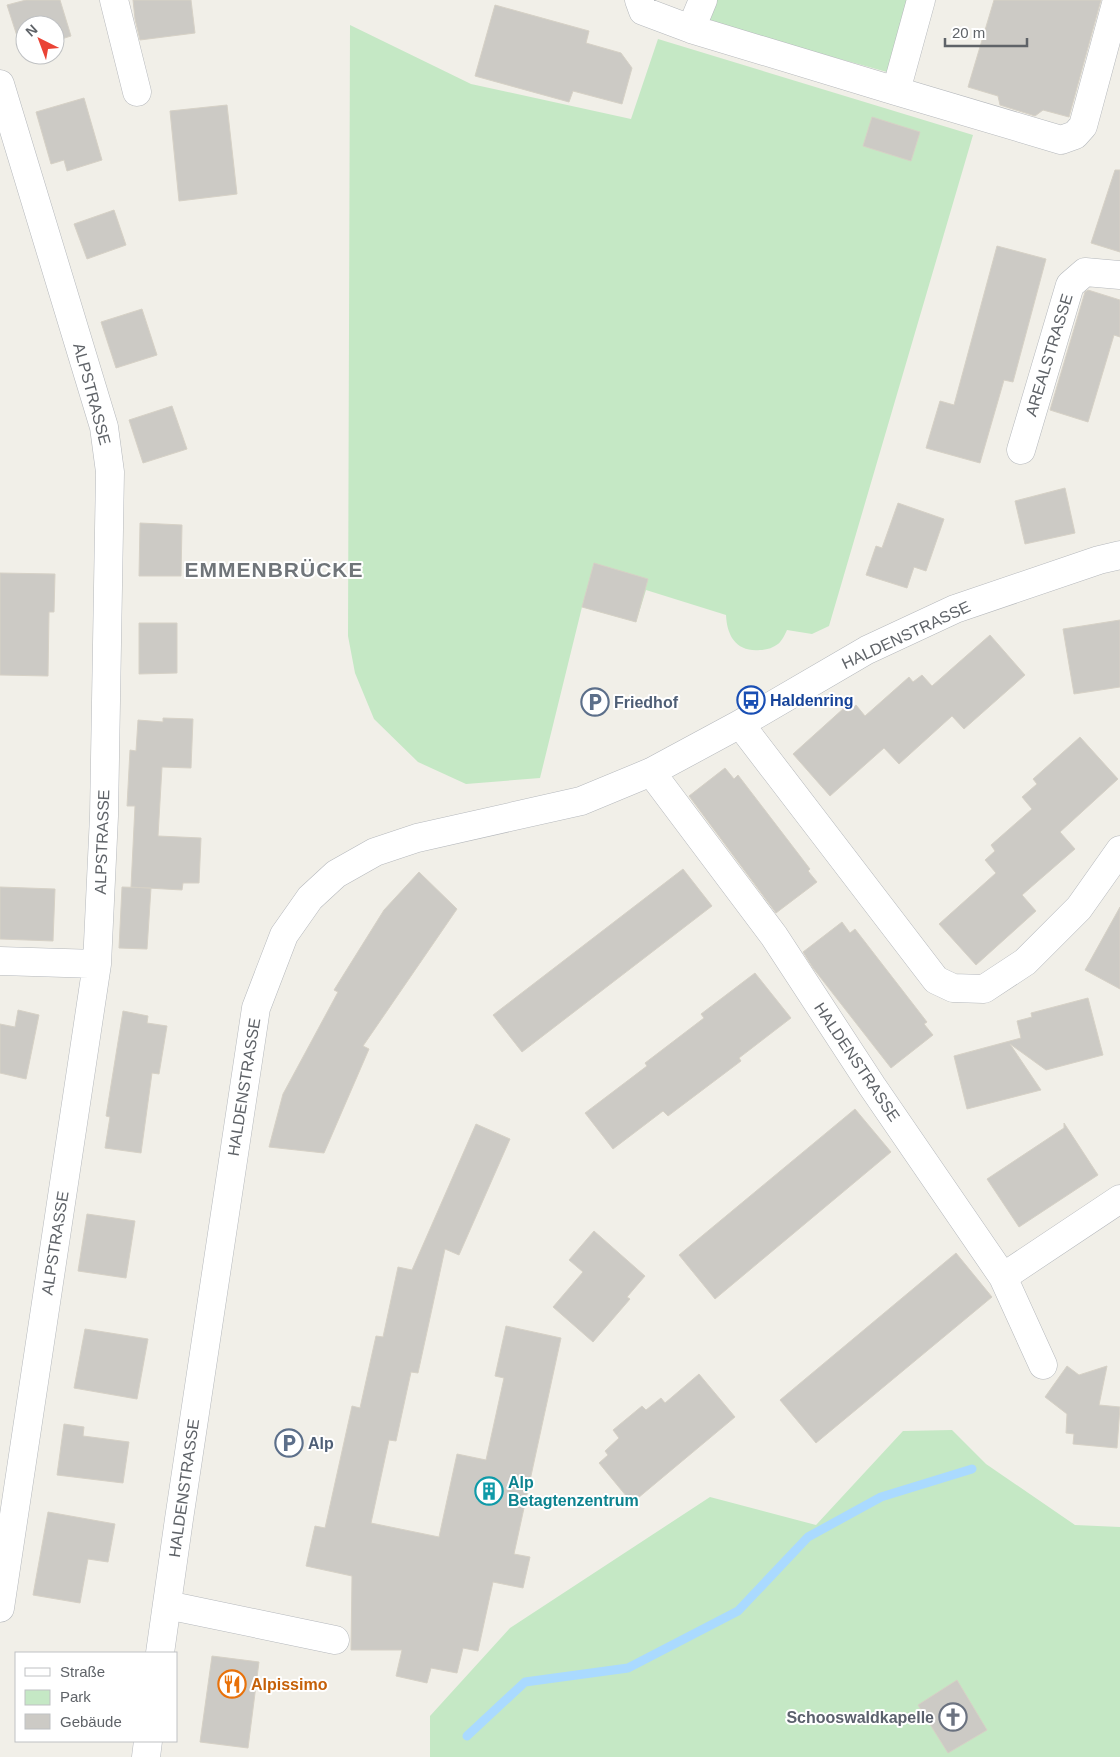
<svg xmlns="http://www.w3.org/2000/svg" width="1120" height="1757" font-family="Helvetica,sans-serif">
	<style>
		.green { fill: #c5e8c5 }
		.lines { fill: none; stroke-linecap: round; stroke-linejoin: round }
		.stream { stroke: #aadaff; stroke-width: 9 }
		.building { fill: #cccac5; stroke: #d6d1c6 }
		.minor-casing { stroke: #b5b8bc; stroke-width: 29 }
		.minor { stroke: #fff; stroke-width: 28 }
		.labels { text-anchor: middle; dominant-baseline: central; stroke-width: 4; stroke-linejoin: round; paint-order: stroke }
		.street-label { font-size: 16px; fill: #5f6368; stroke: #fff }
		.transit-label { font-size: 16px; font-weight: bold; fill: #164399; stroke: #fff; text-anchor: start }
		.service-label { font-size: 16px; font-weight: bold; fill: #4e5e75; stroke: #fff; text-anchor: start }
		.culture-label { font-size: 16px; font-weight: bold; fill: #0d838f; stroke: #fff; text-anchor: start }
		.food-label { font-size: 16px; font-weight: bold; fill: #c56008; stroke: #fff; text-anchor: start }
		.worship-label { font-size: 16px; font-weight: bold; fill: #5b616d; stroke: #fff; text-anchor: end }
		.district-label { font-size: 21px; font-weight: bold; letter-spacing: 1px; fill: #70757a; stroke: #fff }
	</style>
	<rect width="100%" height="100%" fill="#f1efe8"/>
	<path class="green" d="M 715,0 L 908,0 L 887,72 L 706,22 Z
		M 350,25 L 471,84 L 631,119 L 658,39 L 973,135 L 829,626 L 812,634 L 787,630 C 785,634 782,641 778,644 C 773,648 766,650 760,650 C 737,652 727,637 726,615 L 646,590 L 636,622 L 582,607 L 540,778 L 466,784 L 418,762 L 374,719 L 355,673 L 348,636 Z
		M 952,1430 L 986,1464 L 1075,1525 L 1120,1527 L 1120,1757 L 430,1757 L 430,1716 L 510,1628 L 710,1497 L 816,1525 L 903,1431 Z"/>
	<g class="lines">
		<path class="stream" d="M 467,1736 L 525,1682 L 628,1668 L 738,1611 L 808,1537 L 881,1497 L 972,1469"/>
	</g>
	<path class="building" d="M 26,0 L 60,0 L 71,36 L 55,41 L 55,25 L 25,25 L 25,39 L 23,34 L 17,36 L 7,5 Z
		M 133,0 L 191,0 L 195,33 L 140,40 L 135,19 Z
		M 994,0 L 1101,0 L 1069,117 L 1043,110 L 1035,116 L 1000,105 L 998,96 L 968,87 Z
		M 495,5 L 589,31 L 586,43 L 621,53 L 632,68 L 622,104 L 573,91 L 569,102 L 475,76 Z
		M 84,98 L 102,160 L 67,171 L 64,160 L 51,164 L 36,112 Z
		M 227,105 L 237,194 L 179,201 L 170,111 Z
		M 872,117 L 920,132 L 911,161 L 863,146 Z
		M 1115,170 L 1120,170 L 1120,252 L 1091,243 Z
		M 114,210 L 126,245 L 87,259 L 74,224 Z
		M 997,246 L 1046,259 L 1013,382 L 1004,380 L 980,463 L 926,448 L 940,401 L 954,405 Z
		M 1088,290 L 1120,300 L 1120,337 L 1114,335 L 1088,422 L 1050,410 L 1085,292 Z
		M 142,309 L 157,355 L 116,368 L 101,322 Z
		M 172,406 L 187,449 L 143,463 L 129,420 Z
		M 1065,488 L 1075,533 L 1025,544 L 1015,501 Z
		M 898,503 L 944,519 L 926,571 L 914,567 L 907,588 L 866,575 L 876,546 L 882,548 Z
		M 140,523 L 182,525 L 181,576 L 139,576 Z
		M 594,563 L 648,579 L 636,622 L 582,607 Z
		M 0,573 L 55,574 L 54,612 L 49,612 L 48,676 L 0,675 Z
		M 1120,620 L 1120,687 L 1074,694 L 1063,629 Z
		M 139,623 L 177,623 L 177,673 L 139,674 Z
		M 990,635 L 1025,675 L 964,729 L 952,716 L 899,764 L 884,748 L 830,796 L 793,754 L 844,708 L 848,712 L 856,705 L 865,716 L 909,677 L 913,682 L 922,675 L 932,686 Z
		M 163,718 L 193,719 L 191,768 L 162,767 L 158,836 L 201,838 L 199,883 L 183,883 L 182,890 L 131,887 L 135,806 L 127,806 L 130,750 L 136,751 L 138,720 L 163,722 Z
		M 1080,737 L 1118,779 L 1060,832 L 1075,849 L 1022,895 L 1036,911 L 976,965 L 939,924 L 996,873 L 985,860 L 995,851 L 991,845 L 1032,809 L 1022,797 L 1037,784 L 1033,779 Z
		M 725,768 L 734,779 L 738,775 L 810,869 L 808,871 L 817,882 L 776,913 L 689,796 Z
		M 683,869 L 712,906 L 522,1052 L 493,1015 Z
		M 419,872 L 457,909 L 363,1046 L 369,1049 L 324,1153 L 269,1147 L 283,1094 L 338,992 L 334,990 L 384,910 Z
		M 0,887 L 55,889 L 53,941 L 0,939 Z
		M 122,887 L 151,888 L 147,949 L 119,948 Z
		M 1120,907 L 1120,989 L 1085,970 Z
		M 842,922 L 850,933 L 855,929 L 927,1022 L 924,1024 L 933,1035 L 891,1068 L 813,968 L 803,952 Z
		M 755,973 L 791,1018 L 739,1058 L 741,1061 L 668,1116 L 663,1111 L 613,1149 L 585,1113 L 647,1066 L 645,1063 L 704,1018 L 701,1014 Z
		M 1088,998 L 1103,1055 L 1046,1070 L 1010,1044 L 1041,1090 L 967,1109 L 954,1056 L 1021,1038 L 1017,1021 L 1032,1017 L 1031,1013 Z
		M 18,1010 L 39,1015 L 26,1079 L 0,1073 L 0,1024 L 15,1027 Z
		M 123,1011 L 148,1016 L 147,1023 L 167,1026 L 159,1074 L 152,1073 L 141,1153 L 105,1148 L 110,1117 L 106,1116 Z
		M 855,1109 L 891,1152 L 715,1299 L 679,1255 Z
		M 1064,1123 L 1098,1175 L 1019,1227 L 987,1179 L 1064,1128 Z
		M 476,1124 L 510,1139 L 459,1255 L 445,1249 L 418,1373 L 411,1372 L 396,1441 L 389,1440 L 371,1523 L 439,1537 L 457,1454 L 486,1460 L 504,1378 L 495,1376 L 506,1326 L 561,1338 L 514,1554 L 530,1557 L 523,1588 L 493,1582 L 478,1651 L 463,1648 L 457,1673 L 431,1668 L 427,1683 L 396,1676 L 402,1650 L 351,1650 L 352,1576 L 306,1566 L 315,1526 L 325,1528 L 352,1406 L 360,1408 L 376,1336 L 383,1337 L 398,1267 L 412,1270 Z
		M 87,1214 L 135,1221 L 126,1278 L 78,1271 Z
		M 594,1231 L 645,1276 L 627,1297 L 630,1299 L 593,1342 L 553,1307 L 583,1272 L 569,1260 Z
		M 956,1253 L 992,1297 L 816,1443 L 780,1400 Z
		M 85,1329 L 148,1339 L 137,1399 L 74,1388 Z
		M 1067,1366 L 1079,1375 L 1107,1366 L 1099,1405 L 1120,1407 L 1117,1448 L 1073,1444 L 1074,1434 L 1066,1433 L 1067,1414 L 1045,1397 Z
		M 699,1374 L 735,1417 L 632,1503 L 599,1463 L 608,1455 L 605,1451 L 619,1438 L 613,1430 L 642,1406 L 646,1410 L 661,1398 L 665,1403 Z
		M 64,1424 L 84,1427 L 83,1436 L 129,1442 L 123,1483 L 57,1475 Z
		M 48,1512 L 115,1524 L 108,1562 L 88,1559 L 80,1603 L 33,1595 Z
		M 212,1656 L 259,1662 L 248,1748 L 200,1742 Z
		M 957,1680 L 987,1730 L 948,1753 L 918,1705 Z"/>
	<g class="lines">
		<g class="minor-casing">
			<path id="minor" d="M 114,0 L 137,92
				M 639,0 L 643,11 L 691,29 L 703,0
				M 691,29 L 896,91 L 921,0
				M 0,84 L 104,427 L 110,472 L 104,816 L 97,964 L 0,1608
				M 896,91 L 1061,140 L 1075,135 L 1083,126 L 1117,0
				M 1021,450 L 1070,285 L 1085,272 L 1120,275
				M 740,724 L 936,980 L 953,988 L 984,989 L 1025,962 L 1079,908 L 1120,850
				M 651,772 L 774,936 L 872,1086 L 1003,1277 L 1043,1365
				M 0,961 L 97,964
				M 1003,1277 L 1120,1199
				M 167,1605 L 335,1640
				M 160,1653 L 179,1519 L 256,1008 L 284,935 L 310,898 L 336,874 L 375,852 L 417,838 L 581,801 L 651,772 L 740,724 L 867,650 L 955,609 L 1099,560 L 1120,555
				M 146,1757 L 148,1741"/>
		</g>
		<use href="#minor" class="minor"/>
	</g>
	<defs>
		<g id="bus-ring" transform="scale(1.4375)"><circle r="9.5" fill="#fff" stroke="#1a4fb4" stroke-width="1.5"/><path d="M-5-6H5V4H4V6H2V4H-2V6H-4V4H-5ZM-3.5-4V0h7V-4ZM-3.5 1.2v1.5H-2V1.2ZM2 1.2v1.5H3.5V1.2Z" fill="#1a4fb4"/></g>
		<g id="parking-ring" transform="scale(1.4375)"><circle r="9.5" fill="#fff" stroke="#5c6f8a" stroke-width="1.5"/><path d="M-3.5-5.5H1a3.5 3.5 0 0 1 0 7H-1V5.5H-3.5ZM-1-3.4V-.6H.8a1.4 1.4 0 0 0 0-2.8Z" fill="#5c6f8a"/></g>
		<g id="building-ring" transform="scale(1.4375)"><circle r="9.5" fill="#fff" stroke="#0f9aa8" stroke-width="1.5"/><path d="M-4-6H4V6H1V3H-1V6H-4ZM-2.5-4.3h1.7v1.8h-1.7ZM.8-4.3h1.7v1.8H.8ZM-2.5-1h1.7V.8h-1.7ZM.8-1h1.7V.8H.8Z" fill="#0f9aa8"/></g>
		<g id="restaurant-ring" transform="scale(1.4375)"><circle r="9.5" fill="#fff" stroke="#e8710a" stroke-width="1.5"/><path d="M-5-6h1v4h1v-4h1v4h1v-4h1v5L-1.5 .5V6h-2V.5L-5-1ZM5-6V6H3V1.5H1.5Q1.5-4 5-6Z" fill="#e8710a"/></g>
		<g id="church-ring" transform="scale(1.4375)"><circle r="9.5" fill="#fff" stroke="#6b7280" stroke-width="1.5"/><path d="M-1.2-6h2.4v3.5h3.3v2.4h-3.3V6h-2.4V-.1h-3.3v-2.4h3.3Z" fill="#6b7280"/></g>
	</defs>
	<g fill-rule="evenodd">
		<use href="#bus-ring" x="751" y="700"/>
		<use href="#parking-ring" x="595" y="702"/>
		<use href="#parking-ring" x="289" y="1443"/>
		<use href="#building-ring" x="489" y="1491"/>
		<use href="#restaurant-ring" x="232" y="1684"/>
		<use href="#church-ring" x="953" y="1717"/>
	</g>
	<g class="labels">
		<g class="street-label">
			<text transform="translate(1049 355) rotate(-73)">AREALSTRASSE</text>
			<text transform="translate(92 394) rotate(75)">ALPSTRASSE</text>
			<text transform="translate(906 635) rotate(-25)">HALDENSTRASSE</text>
			<text transform="translate(102 842) rotate(-88)">ALPSTRASSE</text>
			<text transform="translate(857 1062) rotate(56)">HALDENSTRASSE</text>
			<text transform="translate(244 1087) rotate(-81)">HALDENSTRASSE</text>
			<text transform="translate(55 1243) rotate(-81)">ALPSTRASSE</text>
			<text transform="translate(184 1488) rotate(-82)">HALDENSTRASSE</text>
		</g>
		<g class="transit-label">
			<text x="770" y="700">Haldenring</text>
		</g>
		<g class="service-label">
			<text x="614" y="702">Friedhof</text>
			<text x="308" y="1443">Alp</text>
		</g>
		<g class="culture-label">
			<text x="508" y="1482">Alp<tspan x="508" dy="18">Betagtenzentrum</tspan></text>
		</g>
		<g class="food-label">
			<text x="251" y="1684">Alpissimo</text>
		</g>
		<g class="worship-label">
			<text x="934" y="1717">Schooswaldkapelle</text>
		</g>
		<g class="district-label">
			<text x="274" y="569">EMMENBRÜCKE</text>
		</g>
	</g>
	<rect x="15" y="1652" width="162" height="90" fill="#ffffff" stroke="#bfc1c3"/>
	<rect x="25" y="1668" width="25" height="8" fill="#ffffff" stroke="#bfc1c3"/>
	<text x="60" y="1677" font-size="15" fill="#5f6368">Straße</text>
	<rect x="25" y="1690" width="25" height="15" fill="#c5e8c5" stroke="#bfc1c3"/>
	<text x="60" y="1702" font-size="15" fill="#5f6368">Park</text>
	<rect x="25" y="1714" width="25" height="15" fill="#cccac5" stroke="#bfc1c3"/>
	<text x="60" y="1727" font-size="15" fill="#5f6368">Gebäude</text>
	<g transform="translate(40 40) rotate(318)"><circle r="24" fill="#ffffff" stroke="#bfc1c3"/>
	<path d="M0-4L9 19L0 12L-9 19Z" fill="#ea4335"/>
	<text y="-8" font-size="14" font-weight="bold" text-anchor="middle" fill="#5f6368">N</text>
	</g>
	<path d="M945 38v8h82v-8" fill="none" stroke="#5f6368" stroke-width="2.5"/>
	<text x="952" y="38" font-size="15" fill="#5f6368" stroke="#ffffff" stroke-width="4" paint-order="stroke">20 m</text>
</svg>
